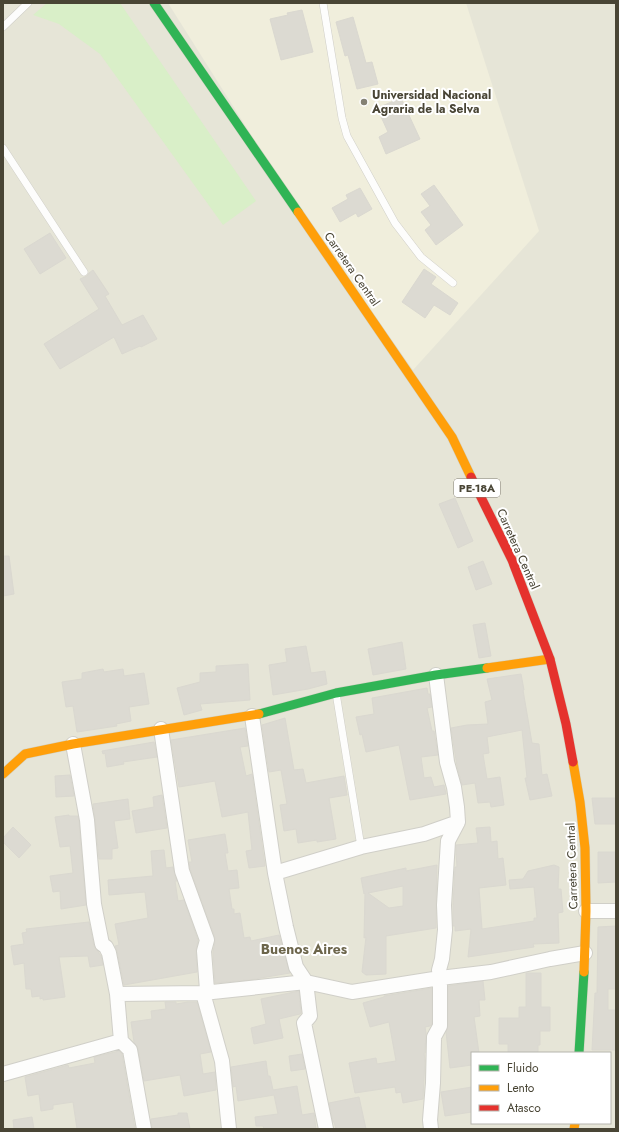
<svg xmlns="http://www.w3.org/2000/svg" width="619" height="1132" font-family="Jost,sans-serif">
	<style>
		.residential { fill: #e6e5d7; fill-rule: evenodd }
		.education { fill: #f0eedc }
		.green { fill: #d9efc8 }
		.building { fill: #dcdad2; stroke: #dad8d0; fill-rule: evenodd }
		.lines { fill: none; stroke-linecap: round; stroke-linejoin: round }
		.lane-casing { stroke: #d0cfc8; stroke-width: 8 }
		.street-casing { stroke: #d0cfc8; stroke-width: 16 }
		.fast-casing { stroke: #d2d0c1; stroke-width: 10 }
		.slow-casing { stroke: #d2d0c1; stroke-width: 10 }
		.jam-casing { stroke: #d2d0c1; stroke-width: 10 }
		.lane { stroke: #fdfdfc; stroke-width: 7 }
		.street { stroke: #fdfdfc; stroke-width: 14 }
		.fast { stroke: #30b455; stroke-width: 9 }
		.slow { stroke: #ff9f0a; stroke-width: 9 }
		.jam { stroke: #e5322d; stroke-width: 9 }
		.poi-dot { fill: #848174; stroke: #fff; stroke-width: 1.5 }
		.labels { text-anchor: middle; dominant-baseline: central; stroke-width: 4; stroke-linejoin: round; paint-order: stroke }
		.shield { fill: #fff; stroke: #807d72; stroke-width: 1 }
		.shield-label { font-size: 11px; font-weight: bold; fill: #494535 }
		.poi-label { font-size: 12px; font-weight: bold; fill: #494535; stroke: #fff; text-anchor: start }
		.street-label { font-size: 12px; fill: #494535; stroke: #fff }
		.quarter-label { font-size: 14px; font-weight: bold; fill: #6c654b; stroke: #fff }
	</style>
	<rect width="100%" height="100%" fill="#f2f1ea"/>
	<path class="residential" d="M 3,3 L 616,3 L 616,1129 L 3,1129 ZM 472,1053 L 610,1053 L 610,1123 L 472,1123 Z"/>
	<path class="education" d="M 168,3 L 466,3 L 539,231 L 413,370 L 293,201 Z"/>
	<path class="green" d="M 47,3 L 120,3 L 256,201 L 223,225 L 100,54 L 59,24 L 33,15 Z"/>
	<path class="building" d="M 302,10 L 313,52 L 281,60 L 270,19 L 288,15 L 287,13 Z
		M 353,17 L 366,63 L 372,62 L 378,84 L 357,89 L 348,55 L 345,56 L 336,22 Z
		M 401,98 L 420,139 L 386,154 L 379,137 L 388,132 L 377,108 Z
		M 434,185 L 463,225 L 436,245 L 425,230 L 431,225 L 421,212 L 430,206 L 421,194 Z
		M 360,188 L 372,209 L 358,217 L 356,213 L 340,222 L 332,208 L 348,199 L 346,195 Z
		M 50,233 L 66,258 L 40,274 L 24,249 Z
		M 424,269 L 436,277 L 431,284 L 458,303 L 450,315 L 434,305 L 425,318 L 402,302 Z
		M 93,270 L 109,294 L 105,296 L 122,325 L 143,315 L 157,339 L 141,347 L 140,346 L 122,354 L 114,337 L 60,369 L 44,344 L 99,309 L 80,279 L 87,276 L 89,273 Z
		M 455,498 L 473,541 L 458,548 L 439,504 Z
		M 3,556 L 9,556 L 14,594 L 3,596 Z
		M 483,561 L 492,584 L 476,590 L 468,567 Z
		M 485,623 L 491,656 L 479,658 L 473,625 Z
		M 402,642 L 406,669 L 373,675 L 368,649 Z
		M 306,646 L 311,673 L 325,671 L 327,684 L 308,689 L 273,695 L 269,665 L 287,662 L 285,649 Z
		M 248,664 L 250,700 L 200,704 L 202,710 L 184,715 L 177,688 L 200,682 L 200,673 L 216,672 L 216,666 Z
		M 103,669 L 104,672 L 123,669 L 124,676 L 144,673 L 149,704 L 129,707 L 131,721 L 116,724 L 117,726 L 77,732 L 73,706 L 66,707 L 62,682 L 82,679 L 82,673 Z
		M 521,674 L 524,690 L 523,690 L 532,743 L 539,744 L 542,775 L 547,774 L 552,796 L 530,800 L 525,778 L 527,778 L 522,730 L 487,737 L 489,753 L 483,754 L 487,779 L 500,777 L 504,805 L 491,807 L 490,802 L 478,803 L 475,783 L 462,785 L 457,766 L 451,728 L 467,725 L 488,724 L 485,702 L 492,700 L 487,679 Z
		M 427,688 L 428,694 L 430,694 L 432,707 L 427,708 L 432,731 L 434,731 L 438,755 L 421,757 L 424,778 L 431,777 L 434,787 L 444,785 L 446,794 L 410,800 L 399,745 L 366,752 L 362,734 L 360,735 L 356,717 L 374,714 L 372,698 Z
		M 285,718 L 294,770 L 303,769 L 306,783 L 344,776 L 347,795 L 329,798 L 336,839 L 317,842 L 317,840 L 298,843 L 296,829 L 284,831 L 280,805 L 287,804 L 281,770 L 269,772 L 262,725 Z
		M 245,728 L 248,746 L 240,747 L 246,776 L 252,774 L 265,866 L 249,868 L 246,851 L 252,850 L 248,812 L 222,817 L 215,781 L 179,787 L 171,740 Z
		M 154,742 L 157,757 L 123,762 L 124,764 L 107,767 L 105,753 L 103,754 L 102,751 Z
		M 70,775 L 74,796 L 56,797 L 55,776 Z
		M 162,795 L 167,828 L 136,833 L 132,811 L 154,807 L 153,797 Z
		M 592,798 L 616,798 L 616,824 L 595,824 Z
		M 128,799 L 130,819 L 114,821 L 118,848 L 112,849 L 112,859 L 99,859 L 95,819 L 93,804 Z
		M 69,815 L 69,816 L 78,816 L 79,821 L 86,905 L 61,909 L 60,891 L 53,892 L 50,876 L 73,873 L 70,846 L 60,847 L 55,817 Z
		M 13,827 L 31,845 L 19,858 L 3,842 L 3,838 Z
		M 490,827 L 491,842 L 497,841 L 498,859 L 503,858 L 506,885 L 479,888 L 482,929 L 534,921 L 534,918 L 537,918 L 534,887 L 510,889 L 509,880 L 523,879 L 528,871 L 554,865 L 559,867 L 558,889 L 561,889 L 563,912 L 558,913 L 559,943 L 533,944 L 534,947 L 468,957 L 471,929 L 455,931 L 455,926 L 453,926 L 453,905 L 455,867 L 457,867 L 456,854 L 456,845 L 478,843 L 476,828 Z
		M 225,834 L 228,853 L 225,853 L 228,871 L 237,870 L 239,888 L 229,889 L 232,909 L 234,909 L 234,914 L 240,913 L 244,938 L 250,937 L 251,941 L 279,935 L 290,973 L 249,980 L 215,983 L 213,952 L 215,942 L 215,938 L 190,869 L 189,862 L 192,862 L 188,840 Z
		M 164,850 L 166,868 L 173,867 L 177,881 L 175,881 L 178,901 L 184,900 L 198,940 L 196,951 L 197,972 L 124,985 L 117,951 L 115,946 L 119,945 L 115,924 L 148,918 L 145,892 L 109,895 L 108,880 L 153,876 L 151,851 Z
		M 598,852 L 616,852 L 616,882 L 598,883 Z
		M 437,865 L 436,905 L 436,928 L 386,936 L 386,974 L 366,975 L 362,972 L 366,937 L 364,938 L 365,893 L 364,894 L 361,878 L 406,868 L 406,871 ZM 403,886 L 403,906 L 389,908 L 368,893 Z
		M 89,922 L 94,946 L 101,956 L 103,965 L 90,967 L 88,956 L 59,957 L 65,997 L 43,1000 L 43,998 L 40,999 L 40,996 L 32,997 L 31,989 L 26,989 L 24,963 L 14,965 L 11,946 L 24,944 L 22,933 L 27,932 L 26,929 Z
		M 616,926 L 616,989 L 608,989 L 608,1010 L 616,1010 L 616,1050 L 592,1050 L 595,993 L 597,993 L 598,927 Z
		M 526,973 L 541,973 L 541,1007 L 550,1007 L 550,1031 L 540,1031 L 540,1045 L 538,1045 L 538,1053 L 508,1053 L 508,1044 L 499,1044 L 499,1018 L 519,1018 L 519,1007 L 526,1007 Z
		M 483,981 L 485,1000 L 479,1000 L 480,1016 L 474,1017 L 479,1053 L 472,1053 L 472,1065 L 450,1068 L 446,1032 L 448,1026 L 448,986 Z
		M 432,988 L 432,1024 L 430,1026 L 425,1027 L 426,1033 L 425,1053 L 424,1053 L 425,1060 L 423,1099 L 403,1103 L 401,1092 L 396,1093 L 395,1087 L 355,1093 L 349,1063 L 376,1058 L 377,1064 L 396,1061 L 389,1022 L 370,1027 L 363,1003 L 384,997 L 384,996 Z
		M 299,991 L 301,1013 L 300,1014 L 279,1019 L 283,1038 L 254,1044 L 251,1028 L 266,1024 L 261,999 Z
		M 165,1002 L 176,1002 L 176,1004 L 188,1002 L 197,1002 L 211,1052 L 200,1054 L 203,1074 L 215,1072 L 216,1090 L 184,1096 L 180,1075 L 144,1081 L 138,1049 L 134,1042 L 131,1022 L 152,1019 L 151,1011 L 166,1009 Z
		M 119,1051 L 122,1054 L 135,1129 L 77,1129 L 73,1102 L 53,1105 L 53,1109 L 41,1111 L 39,1094 L 28,1096 L 25,1077 L 68,1065 L 69,1068 L 95,1063 L 94,1057 Z
		M 302,1054 L 305,1069 L 291,1071 L 289,1056 Z
		M 266,1061 L 268,1076 L 270,1076 L 273,1090 L 297,1086 L 302,1115 L 314,1113 L 316,1129 L 264,1129 L 263,1126 L 256,1126 L 255,1117 L 278,1114 L 274,1095 L 238,1101 L 236,1086 L 233,1087 L 231,1067 Z
		M 472,1087 L 472,1112 L 445,1116 L 441,1092 Z
		M 359,1097 L 366,1129 L 336,1129 L 334,1122 L 333,1122 L 329,1103 Z
		M 178,1113 L 187,1113 L 190,1129 L 152,1129 L 151,1119 L 178,1115 Z
		M 32,1117 L 34,1129 L 14,1129 L 13,1120 Z"/>
	<g class="lines">
		<g class="lane-casing">
			<path id="lane" d="M 323,3 L 342,118 L 347,136 L 395,223 L 421,257 L 453,283
				M 3,27 L 28,3
				M 3,148 L 84,272
				M 336,693 L 361,847"/>
		</g>
		<g class="street-casing">
			<path id="street" d="M 436,675 L 447,762 L 454,787 L 457,807 L 458,822
				M 252,716 L 275,873 L 286,927 L 296,967 L 306,982 L 310,1016 L 304,1023 L 326,1129
				M 161,729 L 182,871 L 207,940 L 204,951 L 207,990 L 203,993 L 222,1061 L 229,1129
				M 73,744 L 87,820 L 94,904 L 102,944 L 106,947 L 109,953 L 117,994 L 121,1041 L 130,1050 L 144,1129
				M 275,873 L 361,847 L 424,834 L 458,822 L 448,841 L 444,905 L 445,930 L 442,959 L 439,970 L 440,978 L 440,1026 L 434,1037 L 433,1083 L 430,1120 L 431,1129
				M 586,911 L 616,911
				M 117,994 L 203,993 L 306,982 L 352,992 L 440,978 L 491,972 L 550,959 L 585,953
				M 3,1074 L 121,1041"/>
		</g>
		<g class="fast-casing">
			<path id="fast" d="M 154,3 L 298,212
				M 259,714 L 336,693 L 436,675 L 487,668
				M 579,1053 L 584,972"/>
		</g>
		<g class="slow-casing">
			<path id="slow" d="M 298,212 L 452,437 L 471,477
				M 487,668 L 550,659
				M 573,762 L 580,802 L 585,848 L 586,911 L 584,972
				M 3,774 L 25,754 L 73,744 L 259,714
				M 574,1129 L 575,1123"/>
		</g>
		<g class="jam-casing">
			<path id="jam" d="M 471,477 L 512,560 L 550,659 L 566,724 L 573,762"/>
		</g>
		<use href="#lane" class="lane"/>
		<use href="#street" class="street"/>
		<use href="#fast" class="fast"/>
		<use href="#slow" class="slow"/>
		<use href="#jam" class="jam"/>
	</g>
	<circle class="poi-dot" cx="364" cy="102" r="4"/>
	<g class="labels">
		<rect class="shield" x="454" y="479" width="46" height="18" rx="3"/>
		<g class="shield-label">
			<text x="477" y="488">PE-18A</text>
		</g>
		<g class="poi-label">
			<text x="372" y="95">Universidad Nacional<tspan x="372" dy="14">Agraria de la Selva</tspan></text>
		</g>
		<g class="street-label">
			<text transform="translate(352 269) rotate(55)">Carretera Central</text>
			<text transform="translate(518 549) rotate(66)">Carretera Central</text>
			<text transform="translate(572 866) rotate(-92)">Carretera Central</text>
		</g>
		<g class="quarter-label">
			<text x="304" y="949">Buenos Aires</text>
		</g>
	</g>
	<rect width="619" height="1132" fill="none" stroke="#494535" stroke-width="8"/>
	<rect x="471" y="1052" width="140" height="72" fill="#ffffff" stroke="#b6b5ae"/>
	<rect x="479" y="1065" width="20" height="6" fill="#30b455" stroke="#b6b5ae"/>
	<text x="507" y="1072" font-size="12" fill="#494535">Fluido</text>
	<rect x="479" y="1085" width="20" height="6" fill="#ff9f0a" stroke="#b6b5ae"/>
	<text x="507" y="1092" font-size="12" fill="#494535">Lento</text>
	<rect x="479" y="1105" width="20" height="6" fill="#e5322d" stroke="#b6b5ae"/>
	<text x="507" y="1112" font-size="12" fill="#494535">Atasco</text>
</svg>
